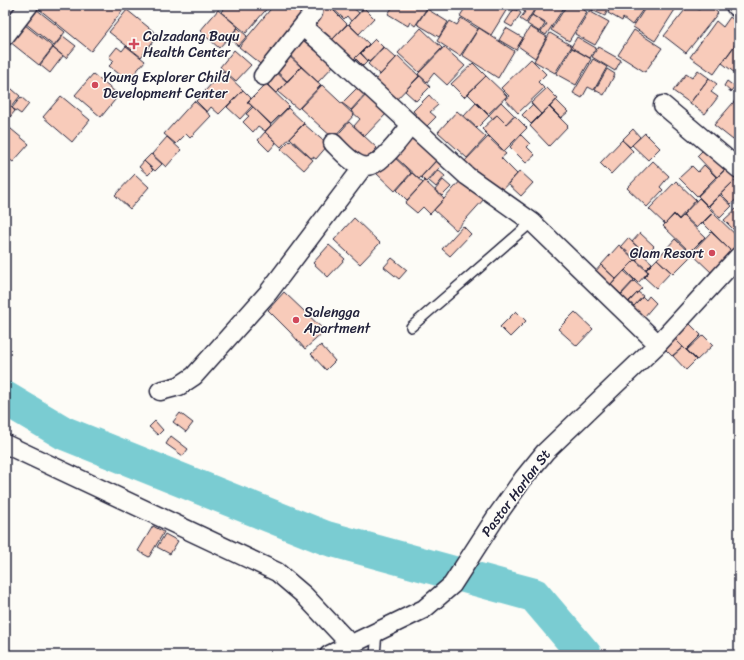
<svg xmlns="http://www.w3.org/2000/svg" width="744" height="660" font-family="Sriracha,sans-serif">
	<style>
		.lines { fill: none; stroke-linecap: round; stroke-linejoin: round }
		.river { stroke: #7accd2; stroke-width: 34 }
		.building { fill: #f8cbba; stroke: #22223b }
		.service-casing { stroke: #22223b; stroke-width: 12 }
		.minor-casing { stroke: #22223b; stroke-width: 21 }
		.tertiary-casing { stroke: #22223b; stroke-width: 25 }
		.service { stroke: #fdfcf7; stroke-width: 9 }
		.minor { stroke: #fdfcf7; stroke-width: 18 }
		.tertiary { stroke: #fdfcf7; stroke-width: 22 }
		.poi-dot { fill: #d1495b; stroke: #fdfcf7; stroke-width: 1.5 }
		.labels { text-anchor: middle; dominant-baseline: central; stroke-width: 3; stroke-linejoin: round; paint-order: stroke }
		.poi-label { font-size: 14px; fill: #22223b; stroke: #fdfcf7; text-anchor: start }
		.street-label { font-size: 14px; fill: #22223b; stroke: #fdfcf7 }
	</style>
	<rect width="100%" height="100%" fill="#fdfcf7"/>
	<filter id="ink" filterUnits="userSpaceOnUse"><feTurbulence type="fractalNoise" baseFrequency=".025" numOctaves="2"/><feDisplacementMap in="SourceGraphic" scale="8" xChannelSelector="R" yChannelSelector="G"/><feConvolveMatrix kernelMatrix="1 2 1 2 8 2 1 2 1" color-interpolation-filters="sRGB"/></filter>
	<g filter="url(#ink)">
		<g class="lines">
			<path class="river" d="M 5,398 L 64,433 L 326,538 L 534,595 L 585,655"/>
		</g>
		<path class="building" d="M 34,5 L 125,5 L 126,6 L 91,51 Z
			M 227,5 L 270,5 L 246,33 L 221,12 Z
			M 274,5 L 293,5 L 306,16 L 264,67 L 239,47 Z
			M 328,5 L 347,24 L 330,42 L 311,23 Z
			M 329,5 L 350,5 L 359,13 L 351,21 L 347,16 L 344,19 Z
			M 394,5 L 429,5 L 415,26 L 410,22 L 408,26 L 388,14 Z
			M 467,5 L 500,5 L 507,9 L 491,35 L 460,16 Z
			M 514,5 L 537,5 L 526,23 L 520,19 L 525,12 Z
			M 538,5 L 565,6 L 546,35 L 541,32 L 547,24 L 532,15 Z
			M 567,5 L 576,5 L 587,12 L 569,41 L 551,30 Z
			M 588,5 L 610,5 L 605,16 L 587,8 Z
			M 611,5 L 646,5 L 632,25 L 623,18 L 622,21 L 608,13 Z
			M 647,5 L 678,5 L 655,41 L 633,27 Z
			M 689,5 L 693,5 L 699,10 L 703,5 L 708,5 L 718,13 L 686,53 L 664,36 Z
			M 364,8 L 374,18 L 359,34 L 349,24 Z
			M 36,9 L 65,32 L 54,46 L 25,23 Z
			M 427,9 L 448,22 L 439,37 L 417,24 Z
			M 514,9 L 521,13 L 512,27 L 505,23 Z
			M 127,10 L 158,35 L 141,57 L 109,32 Z
			M 218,10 L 238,27 L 219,48 L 200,31 Z
			M 589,11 L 609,22 L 595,45 L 575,34 Z
			M 532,15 L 545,24 L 540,32 L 527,24 Z
			M 730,17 L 739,24 L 739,39 L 714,74 L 690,57 L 716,21 L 723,27 Z
			M 461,18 L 478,29 L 460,56 L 437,41 L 450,21 L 457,25 Z
			M 348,24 L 369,44 L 351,62 L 330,42 Z
			M 25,25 L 53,47 L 39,65 L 5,38 Z
			M 530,27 L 547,37 L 535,58 L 518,46 Z
			M 238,28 L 247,36 L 238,46 L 229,38 Z
			M 421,28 L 442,48 L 419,72 L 398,53 Z
			M 479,28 L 514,51 L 498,78 L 462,55 Z
			M 506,28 L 523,38 L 516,50 L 499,40 Z
			M 634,30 L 662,48 L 645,72 L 618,55 Z
			M 306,32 L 337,62 L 318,82 L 286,52 Z
			M 550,33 L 572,46 L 555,73 L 534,61 Z
			M 63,36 L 76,46 L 66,58 L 53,48 Z
			M 577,37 L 596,48 L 590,58 L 571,47 Z
			M 375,39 L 383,47 L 369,62 L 361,53 Z
			M 739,40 L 739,76 L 722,63 Z
			M 126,46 L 145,61 L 128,81 L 109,66 L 114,61 L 109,57 L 117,47 L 122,51 Z
			M 384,47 L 396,58 L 380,75 L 368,64 Z
			M 444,47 L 465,66 L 447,85 L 434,73 L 427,82 L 418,74 Z
			M 598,47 L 621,60 L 615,71 L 592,57 Z
			M 53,48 L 63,56 L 50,73 L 40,65 Z
			M 572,48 L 591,59 L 576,85 L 556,74 Z
			M 234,50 L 251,65 L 236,81 L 220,67 Z
			M 286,53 L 301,67 L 287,81 L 272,67 Z
			M 360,53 L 368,61 L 363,66 L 355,58 Z
			M 398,56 L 419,76 L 393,103 L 372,83 Z
			M 531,59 L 546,74 L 538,82 L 544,88 L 518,113 L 505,99 L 509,96 L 501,88 Z
			M 593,59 L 607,67 L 594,90 L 588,87 L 582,98 L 573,93 Z
			M 473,63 L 486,76 L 464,97 L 451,84 Z
			M 301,67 L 321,85 L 298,109 L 278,92 Z
			M 273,69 L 287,82 L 276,93 L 263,80 Z
			M 607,69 L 615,74 L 604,95 L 595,90 Z
			M 698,70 L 709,78 L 690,103 L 673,91 L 686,74 L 692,78 Z
			M 223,71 L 243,90 L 219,114 L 211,107 L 207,112 L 196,101 Z
			M 93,74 L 119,95 L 101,117 L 75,95 Z
			M 420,76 L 430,87 L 416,101 L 405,91 Z
			M 486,76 L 507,96 L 488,114 L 468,94 Z
			M 709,78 L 717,84 L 711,92 L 718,97 L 705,114 L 690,103 Z
			M 727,81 L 735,87 L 731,92 L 724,86 Z
			M 5,83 L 20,96 L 11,107 L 15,111 L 5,123 Z
			M 266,84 L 289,106 L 271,124 L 248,102 Z
			M 322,85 L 354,115 L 333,138 L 300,108 Z
			M 360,85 L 367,92 L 351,110 L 342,103 Z
			M 547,88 L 558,99 L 541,114 L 531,103 Z
			M 243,90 L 251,98 L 247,102 L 252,106 L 240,119 L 227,107 Z
			M 368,93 L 388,112 L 365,136 L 354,126 L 360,119 L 351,111 Z
			M 429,95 L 438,105 L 430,112 L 436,117 L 422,131 L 415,124 L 420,119 L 413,111 Z
			M 61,96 L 90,120 L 72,142 L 43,117 Z
			M 739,96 L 739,133 L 733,140 L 714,125 Z
			M 21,97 L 29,104 L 21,114 L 12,108 Z
			M 556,100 L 568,112 L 561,118 L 550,107 Z
			M 194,101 L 211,116 L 190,138 L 186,134 L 176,144 L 164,134 Z
			M 501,102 L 514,115 L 506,124 L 497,115 L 492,119 L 489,115 Z
			M 476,103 L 489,116 L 477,128 L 464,116 Z
			M 532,105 L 541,114 L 531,124 L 522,115 Z
			M 253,107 L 271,125 L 265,131 L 258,126 L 253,132 L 243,122 L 249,116 L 246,114 Z
			M 549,107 L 568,126 L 549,146 L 530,126 Z
			M 288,108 L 304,123 L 281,147 L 265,132 Z
			M 457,111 L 486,137 L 467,158 L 438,132 Z
			M 497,115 L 506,124 L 515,116 L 527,128 L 504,151 L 482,129 Z
			M 349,122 L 377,148 L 361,165 L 334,139 Z
			M 5,124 L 29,144 L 13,162 L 5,156 Z
			M 304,124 L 328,145 L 316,159 L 313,157 L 311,158 L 290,138 Z
			M 633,129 L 640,137 L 630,147 L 622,140 Z
			M 413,131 L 440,156 L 419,179 L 392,154 Z
			M 265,132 L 276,143 L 269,151 L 258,140 Z
			M 645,133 L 660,148 L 648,160 L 632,145 Z
			M 521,135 L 530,144 L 527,147 L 535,155 L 526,163 L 510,147 Z
			M 167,137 L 181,150 L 166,167 L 152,154 Z
			M 488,137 L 506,154 L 501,158 L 517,174 L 497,195 L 463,163 Z
			M 290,140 L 313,160 L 304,170 L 281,149 Z
			M 622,140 L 633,151 L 611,174 L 600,163 Z
			M 706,147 L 726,168 L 717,177 L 697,156 Z
			M 151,154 L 162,164 L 155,171 L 144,161 Z
			M 392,155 L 411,173 L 395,191 L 376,173 Z
			M 144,161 L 153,170 L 148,175 L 139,167 Z
			M 436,161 L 441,166 L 426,182 L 421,177 Z
			M 653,161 L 669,176 L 660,187 L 663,190 L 647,207 L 627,188 Z
			M 704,165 L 716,177 L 697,196 L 679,178 L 692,166 L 698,172 Z
			M 728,167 L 738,177 L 708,206 L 698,196 Z
			M 438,170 L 445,176 L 436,187 L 429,181 Z
			M 520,171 L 533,183 L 521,196 L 508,184 Z
			M 412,173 L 423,183 L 407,200 L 397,190 Z
			M 135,174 L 149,187 L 130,209 L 115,195 Z
			M 463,178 L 485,198 L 456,230 L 434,210 Z
			M 443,180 L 451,187 L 442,196 L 435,190 Z
			M 425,181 L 444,199 L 430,214 L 423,207 L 417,213 L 405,203 Z
			M 676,181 L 696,200 L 679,219 L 674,214 L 665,224 L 649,209 Z
			M 734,181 L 739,186 L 739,197 L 731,204 L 721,194 Z
			M 720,195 L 732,206 L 720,218 L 709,206 Z
			M 699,198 L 713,212 L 697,228 L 683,215 Z
			M 736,209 L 739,213 L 739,235 L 724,220 Z
			M 713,213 L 739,238 L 739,247 L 733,253 L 703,223 Z
			M 674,215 L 679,220 L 683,216 L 705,237 L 690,252 L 663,226 Z
			M 354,218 L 380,243 L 360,264 L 334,240 Z
			M 463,226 L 471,234 L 450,256 L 442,249 Z
			M 711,232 L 733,253 L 713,274 L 691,253 Z
			M 640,233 L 654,246 L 646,254 L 632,242 Z
			M 628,238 L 643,252 L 636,260 L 621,246 Z
			M 675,239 L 692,255 L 673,274 L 657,259 Z
			M 329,245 L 345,259 L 328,277 L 313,263 Z
			M 619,245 L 635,260 L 616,279 L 601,265 Z
			M 642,254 L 652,263 L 646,269 L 636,260 Z
			M 392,258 L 407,270 L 399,279 L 384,267 Z
			M 657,259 L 671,272 L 656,288 L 644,277 L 649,272 L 646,270 Z
			M 635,260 L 648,272 L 638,283 L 625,270 Z
			M 601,265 L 616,279 L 610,286 L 595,272 Z
			M 624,271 L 634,280 L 621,294 L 611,285 Z
			M 634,281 L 642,288 L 628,302 L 621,295 Z
			M 284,292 L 325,331 L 305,349 L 290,332 L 268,310 Z
			M 638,292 L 643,296 L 634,306 L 629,302 Z
			M 649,296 L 656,303 L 644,317 L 633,307 L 643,297 L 646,300 Z
			M 516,311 L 526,321 L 510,337 L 500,327 Z
			M 575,312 L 593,329 L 577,346 L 558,329 Z
			M 689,323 L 701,335 L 686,350 L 674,338 Z
			M 703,335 L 713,345 L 697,360 L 687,350 Z
			M 674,338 L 683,347 L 672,356 L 664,348 Z
			M 321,345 L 335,361 L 326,370 L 311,354 Z
			M 683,347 L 696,360 L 686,370 L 673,356 Z
			M 180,413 L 193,423 L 186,432 L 173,422 Z
			M 155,421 L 163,430 L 158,435 L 149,427 Z
			M 171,436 L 188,449 L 183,456 L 166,444 Z
			M 153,526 L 164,532 L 149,557 L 138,551 Z
			M 165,534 L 178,541 L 170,554 L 157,547 Z"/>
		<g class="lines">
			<g class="service-casing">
				<path id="service" d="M 411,327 L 532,222
					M 375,655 L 377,632"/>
			</g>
			<g class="minor-casing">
				<path id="minor" d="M 303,27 L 323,44 L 467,176 L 532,222 L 658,344
					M 5,36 L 29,5
					M 263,76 L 313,13 L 313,10 L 309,5
					M 663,105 L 739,169
					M 333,143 C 341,151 352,164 363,166 C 379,170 402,136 411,125
					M 160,391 L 179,386 L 194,376 L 268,293 L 363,167
					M 5,444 L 277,572 L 304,595 L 350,644
					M 329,655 L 424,609 L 452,585 L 496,517 L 523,479 L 545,452 L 658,344 L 739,256"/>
			</g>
			<g class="tertiary-casing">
				<path id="tertiary" d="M 737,5 L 739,6"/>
			</g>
			<use href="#service" class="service"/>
			<use href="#minor" class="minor"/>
			<use href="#tertiary" class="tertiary"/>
		</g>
	</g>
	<g class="poi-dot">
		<path d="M132 38h4v4h4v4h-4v4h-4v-4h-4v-4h4z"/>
		<circle cx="95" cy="85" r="4"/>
		<circle cx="712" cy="253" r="4"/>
		<circle cx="296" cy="320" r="4"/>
	</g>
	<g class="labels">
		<g class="poi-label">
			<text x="143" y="36">Calzadang Bayu<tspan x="143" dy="16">Health Center</tspan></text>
			<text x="103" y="77">Young Explorer Child<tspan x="103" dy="16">Development Center</tspan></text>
			<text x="704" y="253" text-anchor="end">Glam Resort</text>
			<text x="304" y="312">Salengga<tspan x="304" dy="16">Apartment</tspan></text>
		</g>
		<g class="street-label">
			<text transform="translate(516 493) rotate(-53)">Pastor Harlan St</text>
		</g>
	</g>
	<rect width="744" height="660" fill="none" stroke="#fdfcf7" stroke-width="20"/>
	<rect x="10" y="10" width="724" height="640" fill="none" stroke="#22223b" stroke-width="1.5" filter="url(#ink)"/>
</svg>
